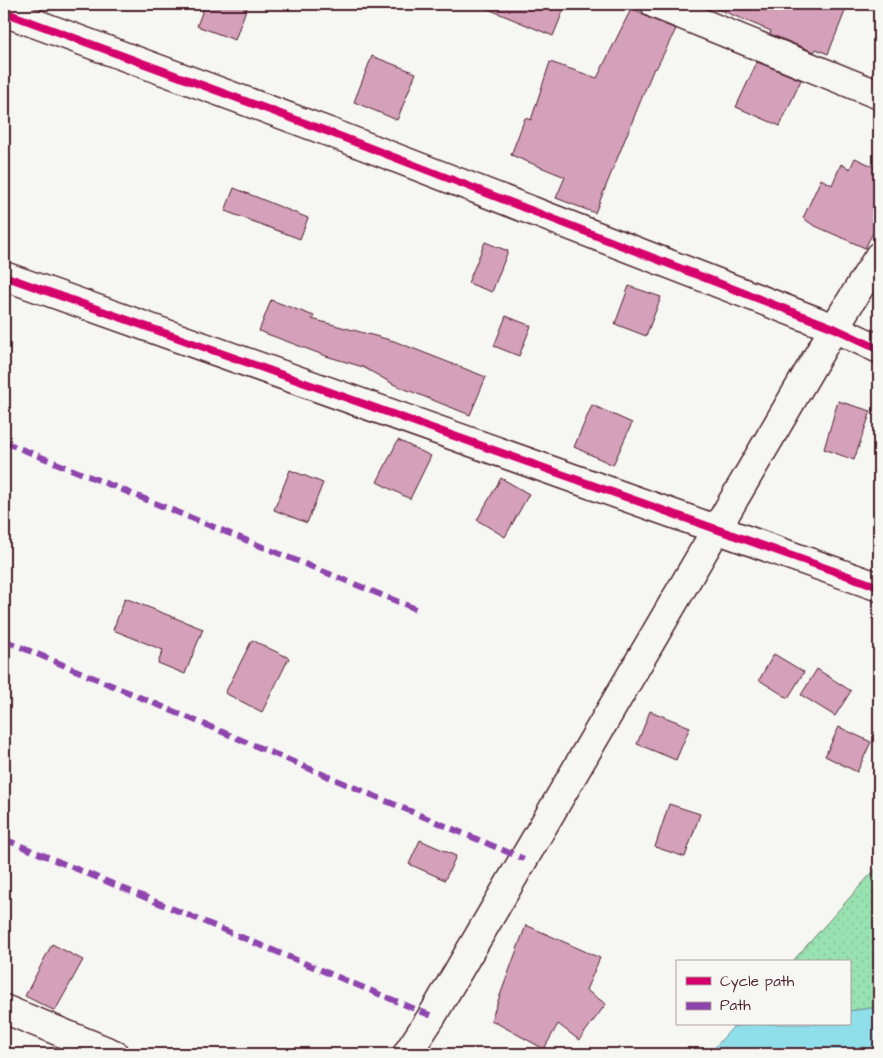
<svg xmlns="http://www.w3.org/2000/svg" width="883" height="1058" font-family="'Architects Daughter',sans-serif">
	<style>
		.grass { fill: url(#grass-dots); stroke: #71806e }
		.water { fill: #8fdfeb; stroke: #73929e }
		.building { fill: #d4a0ba; stroke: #4a1f2b }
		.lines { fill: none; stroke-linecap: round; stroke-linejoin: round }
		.minor-casing { stroke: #4a1f2b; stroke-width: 31 }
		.minor { stroke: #f6f6f2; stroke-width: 28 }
		.quiet { stroke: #8e44ad; stroke-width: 6; stroke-dasharray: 12 6; stroke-linecap: butt }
		.cycleway-casing { stroke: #f6f6f2; stroke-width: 11 }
		.cycleway { stroke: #d6006c; stroke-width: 8 }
	</style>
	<defs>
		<pattern id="grass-dots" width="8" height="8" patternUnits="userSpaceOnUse" patternTransform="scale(1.25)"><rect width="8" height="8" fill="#98e1b0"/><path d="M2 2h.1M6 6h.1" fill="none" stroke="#84c198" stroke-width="1.8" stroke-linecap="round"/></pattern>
	</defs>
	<rect width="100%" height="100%" fill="#f6f6f2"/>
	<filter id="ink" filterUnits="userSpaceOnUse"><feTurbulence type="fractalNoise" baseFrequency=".02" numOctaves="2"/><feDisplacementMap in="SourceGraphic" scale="10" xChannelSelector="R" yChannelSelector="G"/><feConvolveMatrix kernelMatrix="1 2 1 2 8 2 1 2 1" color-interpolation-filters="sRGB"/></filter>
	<g filter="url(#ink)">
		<path class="grass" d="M 879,865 L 879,1007 L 849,1011 L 849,962 L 792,962 Z"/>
		<path class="water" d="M 879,1007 L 879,1054 L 709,1054 L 733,1027 L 755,1024 L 849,1024 L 849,1011 Z"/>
		<path class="building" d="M 205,4 L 248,4 L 235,40 L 197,26 Z
			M 476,4 L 566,4 L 553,36 Z
			M 706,4 L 848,4 L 828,54 L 816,49 L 814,52 L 770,34 L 771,31 Z
			M 632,7 L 649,18 L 676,29 L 656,69 L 654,68 L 595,213 L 556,198 L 565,177 L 511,155 L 525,118 L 531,120 L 550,62 L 597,78 Z
			M 372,56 L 416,73 L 397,120 L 354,102 Z
			M 757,62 L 801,80 L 780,126 L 736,107 Z
			M 855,158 L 879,169 L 879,221 L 865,248 L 813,225 L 803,218 L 821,179 L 832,185 L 841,164 L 850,169 Z
			M 234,188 L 308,218 L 300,239 L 225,211 Z
			M 485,242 L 508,251 L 492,292 L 468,283 Z
			M 629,286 L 661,297 L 646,336 L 615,324 Z
			M 271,300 L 314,316 L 312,319 L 394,341 L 486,377 L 470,415 L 395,385 L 363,367 L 326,356 L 259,331 Z
			M 506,316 L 531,326 L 519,356 L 494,346 Z
			M 838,401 L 871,411 L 854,460 L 824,449 Z
			M 592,405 L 632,423 L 613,465 L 574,447 Z
			M 398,440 L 431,456 L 410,499 L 377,482 Z
			M 290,470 L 323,483 L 307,523 L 274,510 Z
			M 501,478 L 529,494 L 505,537 L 477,520 Z
			M 125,598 L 203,629 L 185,674 L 158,663 L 163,650 L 113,630 Z
			M 252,640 L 289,658 L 262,712 L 225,693 Z
			M 774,654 L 804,672 L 788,698 L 759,680 Z
			M 817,669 L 851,691 L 835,716 L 801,695 Z
			M 650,711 L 690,727 L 676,760 L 637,744 Z
			M 839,727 L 871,742 L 857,772 L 825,756 Z
			M 669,804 L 700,814 L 685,857 L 655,847 Z
			M 420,840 L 456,856 L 445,880 L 409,864 Z
			M 526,925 L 600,958 L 586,990 L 606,1004 L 579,1040 L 558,1024 L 544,1049 L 491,1020 Z
			M 52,944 L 83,960 L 55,1011 L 25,996 Z"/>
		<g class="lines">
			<g class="minor-casing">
				<path id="minor" d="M 655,4 L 879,95
					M 4,12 L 329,132 L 834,328 L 879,349
					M 4,276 L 879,587
					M 4,1009 L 114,1054
					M 407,1054 L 432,1016 L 834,328 L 879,256"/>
			</g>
			<use href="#minor" class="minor"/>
			<path class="quiet" d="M 4,442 L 416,609
				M 4,640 L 524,859
				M 4,839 L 432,1016"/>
			<g class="cycleway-casing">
				<path id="cycleway" d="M 4,12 L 329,132 L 834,328 L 879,349
					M 4,276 L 879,587"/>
			</g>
			<use href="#cycleway" class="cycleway"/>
		</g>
	</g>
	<rect width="883" height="1058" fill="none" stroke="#f6f6f2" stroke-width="20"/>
	<rect x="10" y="10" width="863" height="1038" fill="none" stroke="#4a1f2b" stroke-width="2" filter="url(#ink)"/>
	<rect x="676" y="960" width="175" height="65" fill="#f6f6f2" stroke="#b1a0a2"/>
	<rect x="686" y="977" width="25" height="8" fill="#d6006c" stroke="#b1a0a2"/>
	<text x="720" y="986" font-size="15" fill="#4a1f2b">Cycle path</text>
	<rect x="686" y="1002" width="25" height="8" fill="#8e44ad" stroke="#b1a0a2"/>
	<text x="720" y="1010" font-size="15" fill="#4a1f2b">Path</text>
</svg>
